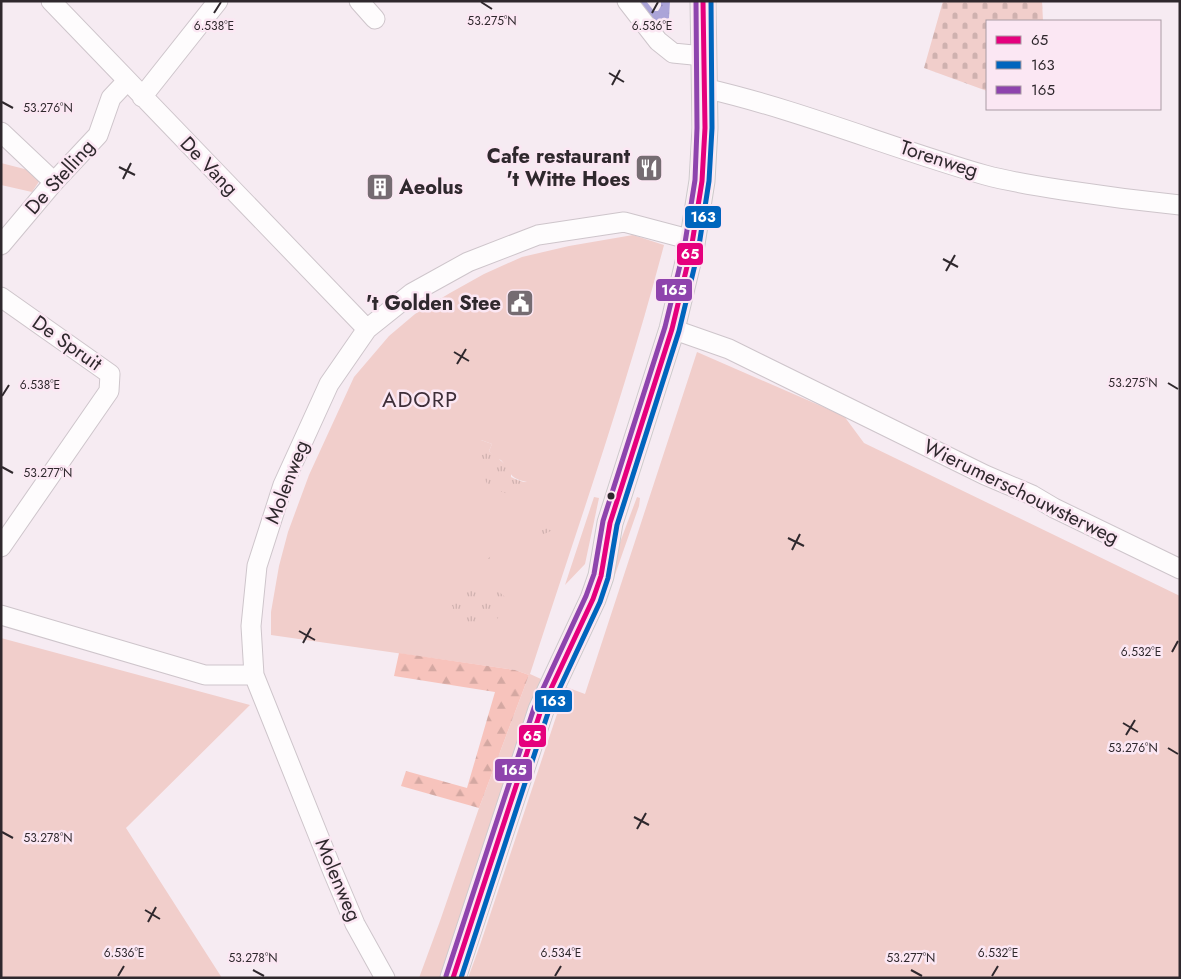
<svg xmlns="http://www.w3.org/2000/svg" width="1181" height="979" font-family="Jost,sans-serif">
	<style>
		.grass { fill: #f1cecb; fill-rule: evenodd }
		.forest { fill: url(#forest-firs) }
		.cemetery { fill: url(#cemetery-stones) }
		.park { fill: url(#park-tufts) }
		.water { fill: url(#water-ripples) }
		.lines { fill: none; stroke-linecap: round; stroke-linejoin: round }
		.minor-casing { stroke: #cec5cb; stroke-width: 21 }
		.major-casing { stroke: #cec9cc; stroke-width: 27 }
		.minor { stroke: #fefcfd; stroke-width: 19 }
		.major { stroke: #f8f3f4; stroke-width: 25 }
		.bus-1-casing { stroke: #fbe7f3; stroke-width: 9 }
		.bus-2-casing { stroke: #fbe7f3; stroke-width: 9 }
		.bus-3-casing { stroke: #fbe7f3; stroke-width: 9 }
		.bus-1 { stroke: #e5007d; stroke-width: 5 }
		.bus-2 { stroke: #0065bd; stroke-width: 5 }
		.bus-3 { stroke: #8e44ad; stroke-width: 5 }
		.ticks { fill: none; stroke: #2f282d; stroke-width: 2 }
		.bus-dot { fill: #2f282d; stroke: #fbe7f3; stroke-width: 2 }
		.labels { text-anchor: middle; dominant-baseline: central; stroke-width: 5; stroke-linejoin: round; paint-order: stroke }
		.poi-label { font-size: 20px; font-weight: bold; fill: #2f282d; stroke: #fbe7f3; text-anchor: end }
		.street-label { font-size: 20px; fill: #2f282d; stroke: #fbe7f3 }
		.quarter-label { font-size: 22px; letter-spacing: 1px; fill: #3d2e38; stroke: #fbe7f3 }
		.ticks-label { font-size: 12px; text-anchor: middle; fill: #2f282d; stroke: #fbe7f3; stroke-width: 5; stroke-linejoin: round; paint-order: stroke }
		.line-badge { stroke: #fbe7f3; stroke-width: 2 }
		.badge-label { font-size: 14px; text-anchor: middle; font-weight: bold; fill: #fff }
	</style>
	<defs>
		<pattern id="forest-firs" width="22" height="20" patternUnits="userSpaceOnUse" patternTransform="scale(1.25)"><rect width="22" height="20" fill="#f7c3bc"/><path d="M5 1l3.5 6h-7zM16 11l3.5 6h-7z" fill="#d4a8a2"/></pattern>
		<pattern id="cemetery-stones" width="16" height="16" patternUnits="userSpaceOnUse" patternTransform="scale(1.25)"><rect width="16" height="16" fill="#f1cecb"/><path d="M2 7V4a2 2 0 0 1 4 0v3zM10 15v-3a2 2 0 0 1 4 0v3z" fill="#cfb1af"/></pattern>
		<pattern id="park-tufts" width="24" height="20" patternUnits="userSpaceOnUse" patternTransform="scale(1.25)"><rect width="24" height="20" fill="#f1cecb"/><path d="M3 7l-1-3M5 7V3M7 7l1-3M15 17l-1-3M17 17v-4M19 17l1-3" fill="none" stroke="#cfb1af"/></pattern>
		<pattern id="water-ripples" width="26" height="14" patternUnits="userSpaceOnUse" patternTransform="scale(1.25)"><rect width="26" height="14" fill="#aba4d8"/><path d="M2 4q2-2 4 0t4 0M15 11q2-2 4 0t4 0" fill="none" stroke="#8c86b0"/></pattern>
	</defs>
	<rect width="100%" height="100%" fill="#f6ebf2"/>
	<path class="grass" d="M 1,163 L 44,174 L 32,192 L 1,185 Z
		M 633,235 L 664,245 C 626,390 576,532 530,674 L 541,679 L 466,907 L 441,978 L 419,978 L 440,921 L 479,808 L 529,675 L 515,670 L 271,635 L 271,612 L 279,566 L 288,532 L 309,475 L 354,377 L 389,336 L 415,314 L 450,293 L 484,274 L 522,257 L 569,246 ZM 481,440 L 492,444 L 489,451 L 497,459 L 501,460 C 511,472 509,479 527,482 L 487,484 Z
		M 697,352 L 844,416 L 864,443 L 1180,596 L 1180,978 L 468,978 L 480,945 L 566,687 L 585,694 Z
		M 594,497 L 599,498 L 585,564 L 565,585 Z
		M 637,497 L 640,498 L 639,506 L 609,592 L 607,577 Z
		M 1,638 L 250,705 L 126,828 L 222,978 L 1,978 Z"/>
	<path class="forest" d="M 399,653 L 515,670 L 529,675 L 479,808 L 401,786 L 406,771 L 467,788 L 495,692 L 394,676 Z"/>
	<path class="cemetery" d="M 943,1 L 1042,1 L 1043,21 L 987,21 L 987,91 L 924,68 Z"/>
	<path class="park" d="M 481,440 L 492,444 L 489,451 L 511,469 L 511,477 C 518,481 525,481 531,486 L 525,494 L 504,493 L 487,484 C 481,468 476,457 481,440 Z
		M 553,525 L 555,529 L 510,550 L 490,562 L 487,559 L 501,550 Z
		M 485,585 L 496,589 L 505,597 L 507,608 L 497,619 L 471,628 L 452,615 L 453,607 L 450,604 L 453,597 L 471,588 Z"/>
	<path class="water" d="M 639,1 L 646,1 L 654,11 L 658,11 L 661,6 L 661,1 L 670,1 L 669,18 L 665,22 C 651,23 646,12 639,1 Z"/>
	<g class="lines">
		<g class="minor-casing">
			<path id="minor" d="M 51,1 L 367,329
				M 359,1 L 375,19
				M 627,1 L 658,41 L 673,53 L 703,56
				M 704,88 C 800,110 891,148 985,175 C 1011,182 1037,186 1063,190 C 1102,196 1141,201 1180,205
				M 142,97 L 218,1
				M 1,132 L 54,182
				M 1,245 L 54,182 L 98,135 L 111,98 L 127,81
				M 1,297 L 110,374 L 109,391 L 1,547
				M 672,329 L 729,349 L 985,475 L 1032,495 L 1054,508 L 1180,569
				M 1,615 L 205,675 L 254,675
				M 385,978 L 355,924 L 333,872 L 254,675 L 251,626 L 257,566 L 283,485 L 329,384 L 367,329 L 412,293 L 468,262 L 538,235 L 624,222 L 692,240"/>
		</g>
		<g class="major-casing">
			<path id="major" d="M 453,978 L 541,710 L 593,599 L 601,576 L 610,523 L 672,329 L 691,250 L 702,181 L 705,128 L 703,1"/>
		</g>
		<use href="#minor" class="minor"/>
		<use href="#major" class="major"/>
		<g class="bus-1-casing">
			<path id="bus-1" d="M 453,978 L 541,710 L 593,599 L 601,576 L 610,523 L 672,329 L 691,250 L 702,181 L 705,128 L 703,1"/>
		</g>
		<g class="bus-2-casing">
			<path id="bus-2" d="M 461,978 L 548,713 L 600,602 L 608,578 L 617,525 L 679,331 L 698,252 L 709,181 L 712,128 L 711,1"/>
		</g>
		<g class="bus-3-casing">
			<path id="bus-3" d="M 446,976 L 534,708 L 586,596 L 594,574 L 603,521 L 665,327 L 684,249 L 695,180 L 697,128 L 696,1"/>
		</g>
		<use href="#bus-1" class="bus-1"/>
		<use href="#bus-2" class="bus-2"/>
		<use href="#bus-3" class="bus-3"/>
	</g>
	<path class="ticks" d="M 481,2 L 492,9M 214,13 L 221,2M 652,13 L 658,2M 609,73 L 624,82M 612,85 L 620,70M 2,102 L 13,108M 119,167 L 135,175M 123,179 L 131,163M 943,259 L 958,267M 946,271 L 955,255M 454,352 L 469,361M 457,364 L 466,349M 1168,383 L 1178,389M 2,396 L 9,385M 2,467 L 13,473M 788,538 L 804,546M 792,550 L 800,534M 299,631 L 315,640M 303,643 L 311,628M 1172,652 L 1178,641M 1123,723 L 1138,732M 1126,735 L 1135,720M 1168,748 L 1178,754M 634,817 L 649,825M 637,829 L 646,813M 2,832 L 13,838M 145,910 L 160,919M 148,922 L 156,907M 253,970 L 264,976M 911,970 L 922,976M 118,976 L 124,966M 555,976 L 561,966M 992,976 L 998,966"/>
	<defs>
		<g id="restaurant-square" transform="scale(1.4375)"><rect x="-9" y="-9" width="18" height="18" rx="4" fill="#756c72" stroke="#fbe7f3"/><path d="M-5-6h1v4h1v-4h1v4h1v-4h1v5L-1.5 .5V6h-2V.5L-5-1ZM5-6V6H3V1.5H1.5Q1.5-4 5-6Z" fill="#fff"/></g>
		<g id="building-square" transform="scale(1.4375)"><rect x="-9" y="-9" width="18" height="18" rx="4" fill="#756c72" stroke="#fbe7f3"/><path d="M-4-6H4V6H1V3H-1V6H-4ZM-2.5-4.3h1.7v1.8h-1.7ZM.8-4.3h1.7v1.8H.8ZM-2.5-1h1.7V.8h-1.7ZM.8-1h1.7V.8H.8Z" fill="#fff"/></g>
		<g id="civic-square" transform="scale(1.4375)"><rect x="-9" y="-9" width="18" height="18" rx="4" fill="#756c72" stroke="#fbe7f3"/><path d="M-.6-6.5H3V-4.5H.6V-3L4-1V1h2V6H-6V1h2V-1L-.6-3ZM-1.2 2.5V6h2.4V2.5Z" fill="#fff"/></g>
	</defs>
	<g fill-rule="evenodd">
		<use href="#restaurant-square" x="649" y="168"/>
		<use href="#building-square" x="380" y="187"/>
		<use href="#civic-square" x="520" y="303"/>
	</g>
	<circle class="bus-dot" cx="611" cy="496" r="4.5"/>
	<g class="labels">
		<g class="poi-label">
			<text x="630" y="156">Cafe restaurant<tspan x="630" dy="23">'t Witte Hoes</tspan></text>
			<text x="399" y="187" text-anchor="start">Aeolus</text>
			<text x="501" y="303">'t Golden Stee</text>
		</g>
		<g class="street-label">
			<text transform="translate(939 159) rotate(18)">Torenweg</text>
			<text transform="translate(209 166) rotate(46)">De Vang</text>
			<text transform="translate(60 177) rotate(-48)">De Stelling</text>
			<text transform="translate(67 343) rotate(35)">De Spruit</text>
			<text transform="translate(287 482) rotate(-69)">Molenweg</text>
			<text transform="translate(1021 492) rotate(26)">Wierumerschouwsterweg</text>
			<text transform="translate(338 880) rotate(67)">Molenweg</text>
		</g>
		<g class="quarter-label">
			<text x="420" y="399">ADORP</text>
		</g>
	</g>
	<g class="ticks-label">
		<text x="492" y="25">53.275°N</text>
		<text x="214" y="30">6.538°E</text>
		<text x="652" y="30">6.536°E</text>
		<text x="48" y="112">53.276°N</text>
		<text x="1133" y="387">53.275°N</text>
		<text x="40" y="389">6.538°E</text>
		<text x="48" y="477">53.277°N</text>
		<text x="1141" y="656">6.532°E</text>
		<text x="1133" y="752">53.276°N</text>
		<text x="48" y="842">53.278°N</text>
		<text x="124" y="957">6.536°E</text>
		<text x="561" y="957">6.534°E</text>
		<text x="998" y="957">6.532°E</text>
		<text x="253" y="962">53.278°N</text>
		<text x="911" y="962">53.277°N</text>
	</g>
	<g class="line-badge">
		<rect x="684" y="205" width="38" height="24" rx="5" fill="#0065bd"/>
		<rect x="676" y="242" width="28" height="24" rx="5" fill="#e5007d"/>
		<rect x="655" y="278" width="38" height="24" rx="5" fill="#8e44ad"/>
		<rect x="534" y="689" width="39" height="24" rx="5" fill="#0065bd"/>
		<rect x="518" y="724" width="29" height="24" rx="5" fill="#e5007d"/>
		<rect x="494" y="758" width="39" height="24" rx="5" fill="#8e44ad"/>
	</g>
	<g class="badge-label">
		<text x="703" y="222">163</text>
		<text x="690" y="259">65</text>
		<text x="674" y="295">165</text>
		<text x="553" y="706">163</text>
		<text x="532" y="741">65</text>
		<text x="514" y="775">165</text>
	</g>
	<rect width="1181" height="979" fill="none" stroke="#2f282d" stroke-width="5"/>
	<rect x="986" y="20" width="175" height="90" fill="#fbe7f3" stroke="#a99ba4"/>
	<rect x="996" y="36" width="25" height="8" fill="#e5007d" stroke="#a99ba4"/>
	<text x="1031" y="45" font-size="15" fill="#2f282d">65</text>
	<rect x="996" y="61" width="25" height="8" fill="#0065bd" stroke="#a99ba4"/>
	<text x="1031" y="70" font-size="15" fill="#2f282d">163</text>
	<rect x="996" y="86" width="25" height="8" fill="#8e44ad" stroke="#a99ba4"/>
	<text x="1031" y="95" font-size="15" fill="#2f282d">165</text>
</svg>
